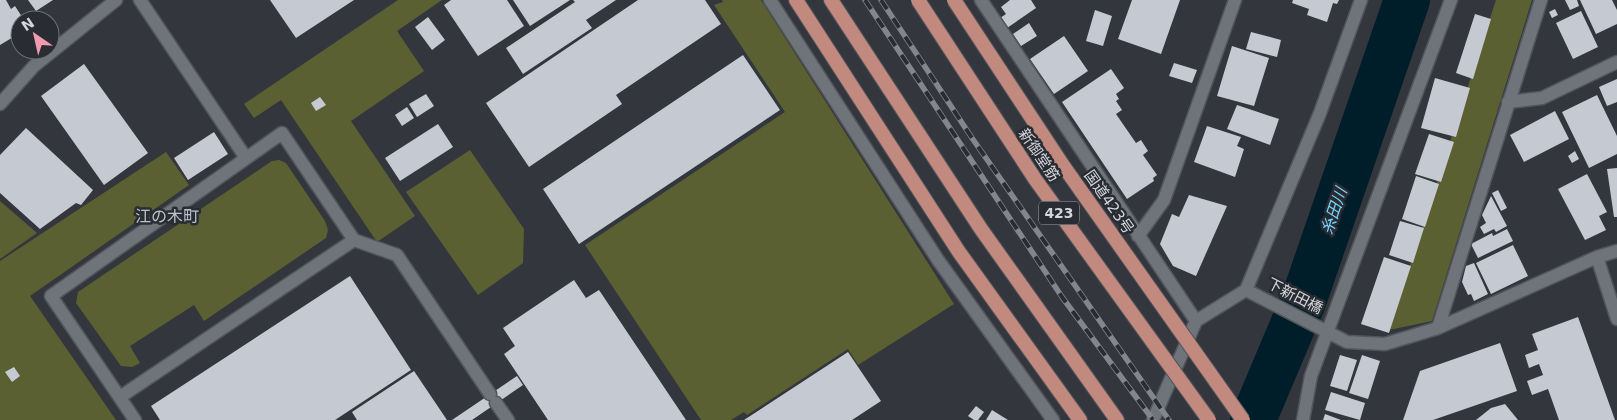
<svg xmlns="http://www.w3.org/2000/svg" width="1617" height="420" font-family="'DejaVu Sans','Noto Sans JP',sans-serif">
	<style>
		.green { fill: #5b6032 }
		.lines { fill: none; stroke-linecap: round; stroke-linejoin: round }
		.river { stroke: #001e2a; stroke-width: 46 }
		.building { fill: #c5cad2 }
		.service-casing { stroke: #52555b; stroke-width: 15 }
		.minor-casing { stroke: #52555b; stroke-width: 15 }
		.tertiary-casing { stroke: #52555b; stroke-width: 15 }
		.trunk-casing { stroke: #52555b; stroke-width: 16 }
		.service { stroke: #6f747b; stroke-width: 12 }
		.minor { stroke: #6f747b; stroke-width: 12 }
		.tertiary { stroke: #6f747b; stroke-width: 12 }
		.trunk { stroke: #c2897e; stroke-width: 14 }
		.rail-casing { stroke: #83868b; stroke-width: 5.5 }
		.rail { stroke: #292d33; stroke-width: 4; stroke-dasharray: 11; stroke-linecap: butt }
		.trunk-bridge-casing { stroke: #52555b; stroke-width: 16; stroke-linecap: butt }
		.trunk-bridge { stroke: #c2897e; stroke-width: 14 }
		.labels { text-anchor: middle; dominant-baseline: central; stroke-width: 5; stroke-linejoin: round; paint-order: stroke }
		.shield { fill: #292d33; stroke: #a1a3a8; stroke-width: 1 }
		.shield-label { font-size: 14px; font-weight: bold; fill: #d4d6da }
		.street-label { font-size: 15px; fill: #d4d6da; stroke: #292d33 }
		.water-label { font-size: 16px; font-style: italic; fill: #76d2fa; stroke: #292d33 }
		.neighbourhood-label { font-size: 16px; fill: #bcc2c9; stroke: #292d33 }
	</style>
	<rect width="100%" height="100%" fill="#33373d"/>
	<path class="green" d="M 398,0 L 442,0 L 397,31 L 424,71 L 351,121 L 415,216 L 377,242 L 281,100 L 254,118 L 244,104 Z
		M 722,0 L 761,0 L 954,304 L 858,365 L 848,349 L 747,415 L 744,412 L 731,420 L 701,420 L 585,245 L 785,112 L 714,5 L 723,2 Z
		M 1496,0 L 1532,0 L 1432,321 L 1389,330 Z
		M 470,150 L 524,229 L 523,263 L 478,295 L 406,192 Z
		M 166,152 L 189,185 L 30,296 L 116,420 L 0,420 L 0,261 Z
		M 279,160 L 286,163 L 325,221 L 328,230 L 326,238 L 204,321 L 194,305 L 130,346 L 140,363 L 132,367 L 121,366 L 76,303 L 78,292 L 272,161 Z
		M 0,201 L 37,233 L 0,259 Z"/>
	<g class="lines">
		<path class="river" d="M 1253,420 L 1304,299 L 1407,0"/>
	</g>
	<path class="building" d="M 0,0 L 6,0 L 11,9 L 15,6 L 24,20 L 20,20 L 20,33 L 0,45 Z
		M 28,0 L 53,0 L 36,11 Z
		M 270,0 L 354,0 L 296,38 Z
		M 451,0 L 507,0 L 524,26 L 478,56 L 444,5 Z
		M 513,0 L 570,0 L 530,26 Z
		M 573,0 L 616,0 L 586,20 L 592,28 L 523,74 L 506,48 L 575,2 Z
		M 638,0 L 705,0 L 721,24 L 616,95 L 622,104 L 529,167 L 486,103 Z
		M 1010,0 L 1031,0 L 1036,8 L 1007,28 L 1000,18 L 1006,14 L 1001,7 Z
		M 1132,0 L 1180,0 L 1161,54 L 1118,39 Z
		M 1293,0 L 1339,0 L 1337,4 L 1333,3 L 1327,22 L 1307,15 L 1309,9 L 1292,3 Z
		M 1565,0 L 1577,0 L 1579,6 L 1570,10 Z
		M 1580,0 L 1612,0 L 1617,10 L 1617,24 L 1596,34 Z
		M 1555,9 L 1558,15 L 1552,18 L 1549,12 Z
		M 1095,10 L 1112,16 L 1103,46 L 1086,41 Z
		M 1581,11 L 1598,47 L 1573,59 L 1556,23 Z
		M 1475,14 L 1491,19 L 1473,79 L 1456,73 Z
		M 428,17 L 445,40 L 432,50 L 415,27 Z
		M 1029,23 L 1037,36 L 1021,46 L 1013,34 Z
		M 1251,32 L 1281,40 L 1277,57 L 1246,49 Z
		M 1064,36 L 1088,71 L 1054,94 L 1030,59 Z
		M 1232,46 L 1269,58 L 1254,106 L 1217,96 Z
		M 743,55 L 780,110 L 579,244 L 543,189 Z
		M 1174,63 L 1197,70 L 1192,83 L 1169,76 Z
		M 84,64 L 148,153 L 104,185 L 41,96 Z
		M 1111,69 L 1124,88 L 1116,94 L 1119,99 L 1116,101 L 1122,110 L 1116,114 L 1136,143 L 1141,140 L 1148,151 L 1143,155 L 1157,175 L 1153,178 L 1154,181 L 1127,199 L 1062,102 Z
		M 1435,78 L 1470,88 L 1456,137 L 1421,128 Z
		M 1617,79 L 1617,102 L 1607,106 L 1599,87 Z
		M 426,94 L 434,106 L 417,117 L 409,104 Z
		M 1597,95 L 1617,136 L 1617,154 L 1589,168 L 1562,112 Z
		M 320,97 L 326,105 L 316,111 L 311,103 Z
		M 1237,105 L 1279,119 L 1270,145 L 1227,129 Z
		M 407,107 L 414,118 L 402,126 L 395,115 Z
		M 1555,111 L 1569,139 L 1524,162 L 1510,135 Z
		M 438,124 L 453,147 L 400,181 L 385,158 Z
		M 1207,126 L 1241,137 L 1237,146 L 1244,149 L 1235,177 L 1194,162 Z
		M 26,128 L 93,190 L 81,205 L 76,203 L 40,229 L 0,193 L 0,155 Z
		M 214,132 L 228,154 L 188,180 L 174,158 Z
		M 1429,134 L 1454,142 L 1441,182 L 1415,174 Z
		M 1575,151 L 1579,159 L 1572,163 L 1568,156 Z
		M 1617,168 L 1617,217 L 1614,217 L 1607,169 Z
		M 1587,174 L 1607,212 L 1599,216 L 1606,230 L 1585,240 L 1558,189 Z
		M 1416,176 L 1439,184 L 1425,227 L 1402,219 Z
		M 1498,190 L 1507,208 L 1501,211 L 1492,193 Z
		M 1189,195 L 1227,206 L 1196,276 L 1173,266 L 1160,244 L 1172,214 L 1179,217 Z
		M 1491,196 L 1507,226 L 1496,232 L 1494,229 L 1484,234 L 1480,227 L 1486,223 L 1482,215 Z
		M 1400,221 L 1424,228 L 1413,263 L 1389,255 Z
		M 1507,229 L 1513,241 L 1478,258 L 1471,244 L 1492,233 L 1493,236 Z
		M 1513,245 L 1528,276 L 1491,294 L 1476,263 Z
		M 1384,257 L 1411,266 L 1389,333 L 1361,324 Z
		M 1474,263 L 1488,294 L 1474,301 L 1471,294 L 1468,295 L 1462,282 L 1466,266 Z
		M 350,276 L 411,370 L 335,420 L 160,420 L 151,406 Z
		M 574,280 L 586,298 L 599,290 L 686,420 L 548,420 L 504,354 L 515,346 L 503,328 Z
		M 1578,317 L 1615,420 L 1559,420 L 1548,389 L 1532,395 L 1527,381 L 1543,375 L 1539,364 L 1529,368 L 1525,355 L 1538,350 L 1532,334 Z
		M 1500,343 L 1517,391 L 1433,420 L 1403,420 L 1420,371 Z
		M 848,352 L 881,401 L 852,420 L 744,420 Z
		M 1340,355 L 1357,360 L 1347,391 L 1330,386 Z
		M 1362,355 L 1380,361 L 1368,399 L 1349,393 Z
		M 14,367 L 20,376 L 12,382 L 5,372 Z
		M 414,371 L 447,420 L 357,420 L 352,412 Z
		M 517,376 L 523,385 L 472,420 L 452,420 Z
		M 1331,392 L 1365,403 L 1360,420 L 1325,410 Z
		M 1505,404 L 1518,420 L 1476,420 L 1491,408 Z
		M 976,406 L 984,412 L 978,420 L 974,420 L 968,416 Z
		M 992,410 L 1008,420 L 986,420 Z
		M 1325,414 L 1341,420 L 1323,420 Z"/>
	<g class="lines">
		<g class="service-casing">
			<path id="service" d="M 140,0 L 246,158
				M 354,240 L 397,255 L 490,394
				M 120,397 L 354,240 L 282,133 L 51,296 L 135,420
				M 496,403 L 508,420"/>
		</g>
		<g class="minor-casing">
			<path id="minor" d="M 770,0 L 938,260 L 1053,420
				M 981,0 L 1196,321 L 1246,290 L 1320,113 L 1361,0
				M 1508,102 L 1542,98 L 1617,62
				M 1138,236 L 1164,200 L 1235,0
				M 1597,257 L 1617,319
				M 1246,290 L 1347,342 L 1385,344 L 1438,328 L 1597,257 L 1617,251
				M 1438,328 L 1541,0
				M 1153,420 L 1196,321
				M 1303,420 L 1311,376 L 1451,0"/>
		</g>
		<g class="tertiary-casing">
			<path id="tertiary" d="M 0,104 L 34,66 L 116,0"/>
		</g>
		<g class="trunk-casing">
			<path id="trunk" d="M 796,0 L 959,252 L 1080,420
				M 831,0 L 981,229 L 1117,420"/>
		</g>
		<use href="#service" class="service"/>
		<use href="#minor" class="minor"/>
		<use href="#tertiary" class="tertiary"/>
		<use href="#trunk" class="trunk"/>
		<g class="rail-casing">
			<path id="rail" d="M 865,0 L 1062,297 L 1153,420
				M 881,0 L 972,138 L 1169,420"/>
		</g>
		<use href="#rail" class="rail"/>
		<g class="trunk-bridge-casing">
			<path id="trunk-bridge" d="M 918,0 L 1035,179 L 1209,420
				M 954,0 L 1062,164 L 1243,420"/>
		</g>
		<use href="#trunk-bridge" class="trunk-bridge"/>
	</g>
	<g class="labels">
		<rect class="shield" x="1039" y="201.5" width="40" height="23" rx="4"/>
		<g class="shield-label">
			<text x="1059" y="213">423</text>
		</g>
		<g class="street-label">
			<text transform="translate(1039 155) rotate(56)">新御堂筋</text>
			<text transform="translate(1109 202) rotate(55)">国道423号</text>
			<text transform="translate(1295 296) rotate(27)">下新田橋</text>
		</g>
		<g class="water-label">
			<text transform="translate(1334 211) rotate(-71)">糸田川</text>
		</g>
		<g class="neighbourhood-label">
			<text x="167" y="216">江の木町</text>
		</g>
	</g>
	<g transform="translate(35 35) rotate(326)"><circle r="24" fill="#292d33" stroke="#6d7176"/>
	<path d="M0-4L9 19L0 12L-9 19Z" fill="#f29aae"/>
	<text y="-8" font-size="14" font-weight="bold" text-anchor="middle" fill="#d4d6da">N</text>
	</g>
</svg>
